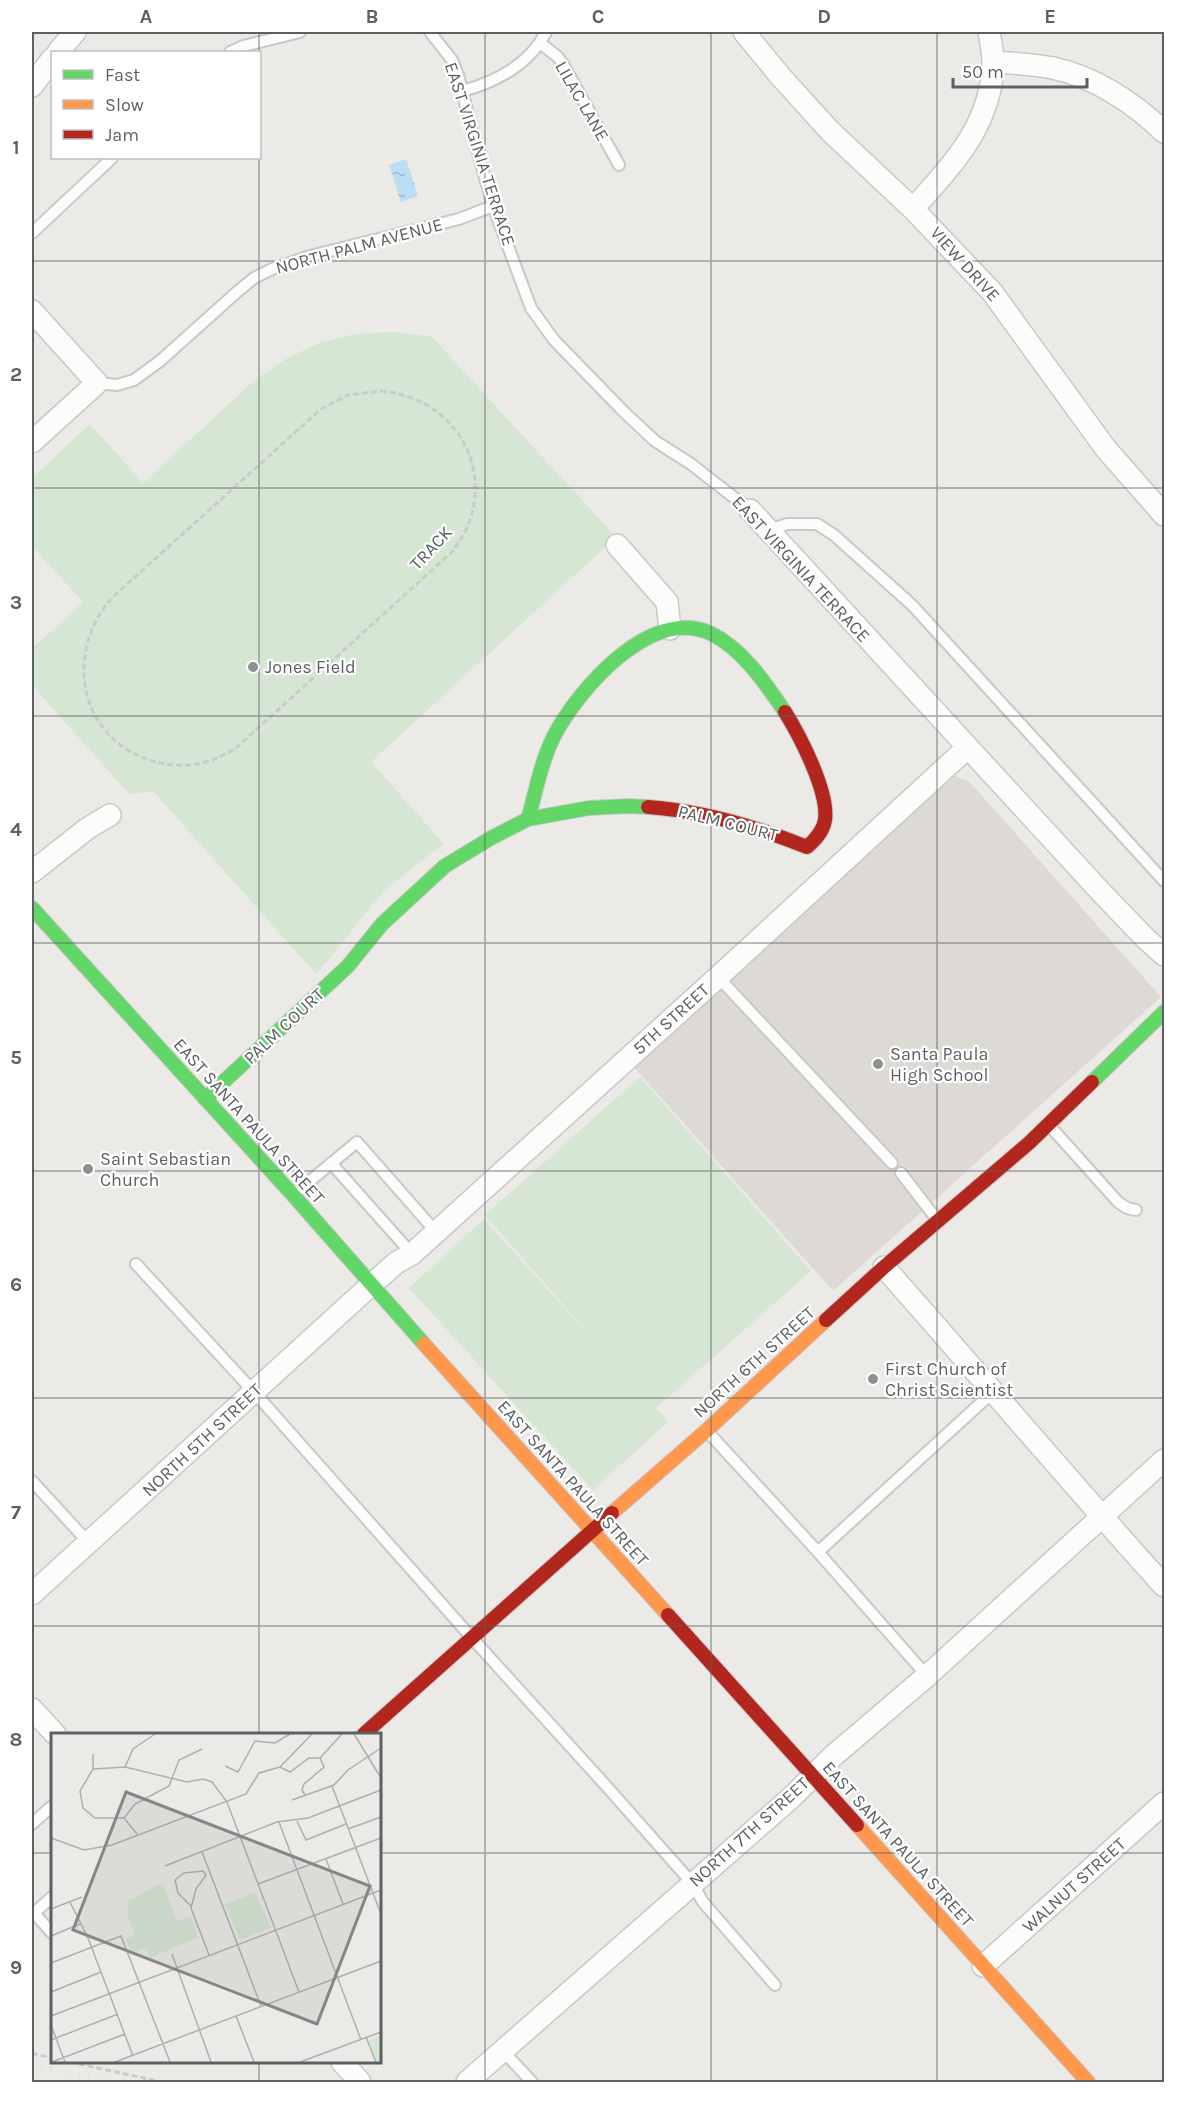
<svg xmlns="http://www.w3.org/2000/svg" width="1196" height="2114" font-family="Karla,sans-serif">
	<style>
		.education { fill: #dddad6 }
		.park { fill: #d5e6d2 }
		.water { fill: url(#water-ripples) }
		.lines { fill: none; stroke-linecap: round; stroke-linejoin: round }
		.lane-casing { stroke: #c8c8c8; stroke-width: 14 }
		.street-casing { stroke: #c8c8c8; stroke-width: 24 }
		.fast-casing { stroke: #c8c8c7; stroke-width: 16 }
		.slow-casing { stroke: #c8c8c7; stroke-width: 16 }
		.jam-casing { stroke: #c8c8c7; stroke-width: 16 }
		.path { stroke: #c8ccca; stroke-width: 3; stroke-dasharray: 6 3; stroke-linecap: butt }
		.lane { stroke: #fcfcfb; stroke-width: 10 }
		.street { stroke: #fcfcfb; stroke-width: 21 }
		.fast { stroke: #63d668; stroke-width: 14 }
		.slow { stroke: #ff974d; stroke-width: 14 }
		.jam { stroke: #b3261e; stroke-width: 14 }
		.rail { stroke: #e2e2e2; stroke-width: 4.5; stroke-dasharray: 1.5 8; stroke-linecap: butt }
		.grid { fill: none; stroke: #5c5f63; stroke-width: 1.5; stroke-opacity: 0.55 }
		.poi-dot { fill: #8e9091; stroke: #fff; stroke-width: 2 }
		.labels { text-anchor: middle; dominant-baseline: central; stroke-width: 4.5; stroke-linejoin: round; paint-order: stroke }
		.street-label { font-size: 18px; fill: #5c5f63; stroke: #fff }
		.poi-label { font-size: 18px; fill: #5c5f63; stroke: #fff; text-anchor: start }
		.inset-road { fill: none; stroke: #aeaeae; stroke-width: 1.5 }
		.view { fill: #848688; fill-opacity: 0.15; stroke: #848688; stroke-width: 3 }
		.inset-edge { fill: none; stroke: #5c5f63; stroke-width: 3 }
		.neatline { fill: none; stroke: #5c5f63; stroke-width: 2 }
		.grid-label { font-size: 20px; text-anchor: middle; font-weight: bold; fill: #5c5f63 }
	</style>
	<defs>
		<pattern id="water-ripples" width="26" height="14" patternUnits="userSpaceOnUse" patternTransform="scale(1.5)"><rect width="26" height="14" fill="#bcdef3"/><path d="M2 4q2-2 4 0t4 0M15 11q2-2 4 0t4 0" fill="none" stroke="#9cb7c8"/></pattern>
	</defs>
	<rect width="100%" height="100%" fill="#ebeae6"/>
	<path class="education" d="M 954,776 L 969,781 L 1161,997 L 833,1291 L 632,1065 Z"/>
	<path class="park" d="M 392,332 L 431,336 L 616,537 L 371,762 L 444,844 C 419,863 392,881 372,905 C 353,928 336,952 316,974 L 153,791 L 129,794 L 32,685 L 32,649 L 83,602 L 32,546 L 32,478 L 90,424 L 143,483 L 255,380 L 286,359 L 319,343 L 355,334 Z
		M 640,1077 L 811,1271 L 656,1408 L 668,1422 L 593,1490 L 409,1288 L 484,1219 L 609,1357 L 485,1215 Z"/>
	<path class="water" d="M 406,159 L 418,196 L 401,202 L 389,165 Z"/>
	<g class="lines">
		<g class="lane-casing">
			<path id="lane" d="M 430,32 L 452,60 L 458,75 L 474,138 L 493,206 L 531,308 L 554,340 L 624,412 L 655,441 L 691,464 L 750,510
				M 540,43 L 558,57 L 564,66 L 619,165
				M 230,52 L 243,46 L 300,32
				M 463,91 C 497,81 529,65 546,32
				M 32,233 L 112,158
				M 97,383 L 117,385 L 134,380 L 160,361 L 237,292 L 254,278 L 272,269 L 310,256 L 459,219 L 493,206
				M 769,530 L 787,524 L 817,524 L 834,535 L 912,605 L 1164,881
				M 718,977 L 892,1163
				M 1049,1125 L 1118,1202 L 1127,1208 L 1136,1210
				M 331,1163 L 412,1254
				M 901,1173 L 938,1221
				M 293,1195 L 357,1142 L 436,1232
				M 136,1264 L 254,1392 L 472,1638 L 608,1788 L 692,1883 L 703,1902 L 775,1985
				M 707,1431 L 818,1552 L 927,1676
				M 32,1481 L 89,1543
				M 818,1552 L 994,1391
				M 32,1824 L 52,1806
				M 52,1897 L 34,1913 L 52,1933
				M 503,2051 L 532,2082"/>
		</g>
		<g class="street-casing">
			<path id="street" d="M 744,32 L 781,77 L 830,131 L 913,209 L 992,292 L 1106,449 L 1164,515
				M 58,52 L 75,32
				M 993,62 C 1013,63 1034,64 1053,68 C 1095,77 1134,103 1164,132
				M 32,86 L 52,59
				M 913,209 C 952,165 991,126 993,64 C 993,53 991,42 989,32
				M 32,311 L 97,383 L 32,442
				M 750,510 L 1099,890 L 1146,939 L 1164,955
				M 617,545 L 667,602 L 670,629
				M 32,872 L 88,828 L 110,815
				M 884,1267 C 978,1373 1069,1481 1164,1586
				M 32,1594 L 371,1285 L 396,1263 L 412,1254 L 718,977 L 967,748
				M 32,1709 L 55,1734
				M 983,1966 L 1164,1803
				M 342,2062 L 360,2082
				M 467,2082 L 793,1796 L 833,1756 L 927,1676 L 1164,1460"/>
		</g>
		<g class="fast-casing">
			<path id="fast" d="M 528,819 C 536,791 541,762 554,736 C 578,690 650,606 710,633 C 742,648 766,684 785,712
				M 32,908 L 293,1195 L 424,1344
				M 1092,1082 L 1164,1012
				M 205,1099 L 348,966 L 382,924 L 445,866 L 491,838 L 528,819 L 589,808 L 629,806 L 648,807"/>
		</g>
		<g class="slow-casing">
			<path id="slow" d="M 424,1344 L 668,1615
				M 612,1513 L 707,1430 L 826,1320
				M 857,1825 L 1088,2082"/>
		</g>
		<g class="jam-casing">
			<path id="jam" d="M 648,807 C 702,811 757,827 807,847 C 815,840 823,832 825,820 C 829,792 800,736 785,712
				M 826,1320 L 884,1267 L 1029,1143 L 1092,1082
				M 668,1615 L 857,1825
				M 364,1734 L 612,1513"/>
		</g>
		<path class="path" d="M 381,391 C 446,396 491,456 470,520 C 466,532 459,542 452,552 L 236,748 C 224,755 212,761 198,764 C 180,767 161,765 144,758 C 75,731 66,646 114,596 L 321,409 L 348,395 Z
			M 32,2053 L 52,2058
			M 70,2062 L 162,2082"/>
		<use href="#lane" class="lane"/>
		<use href="#street" class="street"/>
		<use href="#fast" class="fast"/>
		<use href="#slow" class="slow"/>
		<use href="#jam" class="jam"/>
		<path class="rail" d="M 32,2065 L 113,2082"/>
	</g>
	<path class="grid" d="M 259,32 L 259,52M 485,32 L 485,2082M 711,32 L 711,2082M 937,32 L 937,2082M 259,158 L 259,1734M 32,261 L 1164,261M 32,488 L 1164,488M 32,716 L 1164,716M 32,943 L 1164,943M 32,1171 L 1164,1171M 32,1398 L 1164,1398M 32,1626 L 1164,1626M 32,1853 L 52,1853M 380,1853 L 1164,1853M 259,2062 L 259,2082"/>
	<g class="poi-dot">
		<circle cx="253" cy="667" r="6"/>
		<circle cx="878" cy="1064" r="6"/>
		<circle cx="88" cy="1169" r="6"/>
		<circle cx="873" cy="1379" r="6"/>
	</g>
	<g class="labels">
		<g class="street-label">
			<text transform="translate(582 101) rotate(60)">LILAC LANE</text>
			<text transform="translate(480 154) rotate(72)">EAST VIRGINIA TERRACE</text>
			<text transform="translate(359 246) rotate(-15)">NORTH PALM AVENUE</text>
			<text transform="translate(965 264) rotate(48)">VIEW DRIVE</text>
			<text transform="translate(431 548) rotate(-47)">TRACK</text>
			<text transform="translate(801 569) rotate(47)">EAST VIRGINIA TERRACE</text>
			<text transform="translate(728 823) rotate(14)">PALM COURT</text>
			<text transform="translate(671 1019) rotate(-42)">5TH STREET</text>
			<text transform="translate(284 1026) rotate(-43)">PALM COURT</text>
			<text transform="translate(249 1121) rotate(48)">EAST SANTA PAULA STREET</text>
			<text transform="translate(754 1362) rotate(-42)">NORTH 6TH STREET</text>
			<text transform="translate(202 1440) rotate(-43)">NORTH 5TH STREET</text>
			<text transform="translate(573 1483) rotate(48)">EAST SANTA PAULA STREET</text>
			<text transform="translate(749 1832) rotate(-42)">NORTH 7TH STREET</text>
			<text transform="translate(898 1844) rotate(48)">EAST SANTA PAULA STREET</text>
			<text transform="translate(1074 1885) rotate(-42)">WALNUT STREET</text>
		</g>
		<g class="poi-label">
			<text x="265" y="667">Jones Field</text>
			<text x="890" y="1054">Santa Paula<tspan x="890" dy="21">High School</tspan></text>
			<text x="100" y="1159">Saint Sebastian<tspan x="100" dy="21">Church</tspan></text>
			<text x="885" y="1369">First Church of<tspan x="885" dy="21">Christ Scientist</tspan></text>
		</g>
	</g>
	<g transform="translate(51 1733)">
		<rect width="330" height="330" fill="#ebeae6"/>
		<path d="M 111,150 L 126,188 L 139,184 L 148,204 L 99,225 L 95,215 L 80,220 L 75,206 L 84,202 L 76,180 L 78,167 ZM 204,160 L 220,195 L 189,207 L 174,171 ZM 330,302 L 330,328 L 325,327 L 318,307 Z" fill="#d5e6d2"/>
		<path class="inset-road" d="M 261,1 L 229,34 L 239,39 L 258,25 L 269,25M 303,1 L 330,45M 42,21 L 42,36 L 29,58 L 32,75 L 44,85 L 73,85 L 86,101M 269,25 L 291,1M 174,33 L 187,39 L 204,8 L 224,10 L 239,1M 74,34 L 82,16 L 104,1M 42,36 L 74,34 L 136,49 L 152,46 L 161,49 L 176,69 L 248,259M 281,53 L 330,181M 254,62 L 251,57 L 253,51 L 273,34 L 269,25M 241,67 L 283,52 L 297,37 L 330,15M 73,85 L 84,71 L 118,53 L 128,27 L 151,16M 246,88 L 255,107 L 295,91M 228,89 L 310,307M 297,96 L 330,84M 0,105 L 33,117 L 61,112 L 195,61 L 208,40 L 229,34M 151,119 L 210,273M 275,126 L 292,171M 114,133 L 226,89 L 257,85 L 330,57M 207,151 L 330,105M 19,169 L 37,205 L 82,323M 140,173 L 127,160 L 124,147 L 133,140 L 152,138 L 155,142 L 145,156 L 140,175 L 158,222M 0,176 L 31,164M 0,203 L 29,191M 121,221 L 160,329M 0,230 L 70,203 L 119,329M 0,259 L 50,239M 0,283 L 330,157M 185,283 L 203,329M 0,292 L 14,329M 315,304 L 325,329M 0,307 L 67,281M 1,329 L 74,301M 64,329 L 330,228M 249,329 L 330,299"/>
		<path class="view" d="M 75,59 L 319,153 L 266,291 L 22,197 Z"/>
		<rect width="330" height="330" class="inset-edge"/>
	</g>
	<rect width="1196" height="2114" fill="none" stroke="#ffffff" stroke-width="66"/>
	<rect x="51" y="51" width="210" height="108" fill="#ffffff" stroke="#bebfc1" stroke-width="1.5"/>
	<rect x="63" y="70" width="30" height="9" fill="#63d668" stroke="#bebfc1" stroke-width="1.5"/>
	<text x="105" y="81" font-size="18" fill="#5c5f63">Fast</text>
	<rect x="63" y="100" width="30" height="9" fill="#ff974d" stroke="#bebfc1" stroke-width="1.5"/>
	<text x="105" y="111" font-size="18" fill="#5c5f63">Slow</text>
	<rect x="63" y="130" width="30" height="9" fill="#b3261e" stroke="#bebfc1" stroke-width="1.5"/>
	<text x="105" y="141" font-size="18" fill="#5c5f63">Jam</text>
	<path d="M953 78v9h134v-9" fill="none" stroke="#5c5f63" stroke-width="3"/>
	<text x="962" y="78" font-size="18" fill="#5c5f63" stroke="#ffffff" stroke-width="4.5" paint-order="stroke">50 m</text>
	<rect x="33" y="33" width="1130" height="2048" class="neatline"/>
	<g class="grid-label">
		<text x="146" y="23">A</text>
		<text x="372" y="23">B</text>
		<text x="598" y="23">C</text>
		<text x="824" y="23">D</text>
		<text x="1050" y="23">E</text>
		<text x="16" y="154">1</text>
		<text x="16" y="381">2</text>
		<text x="16" y="609">3</text>
		<text x="16" y="836">4</text>
		<text x="16" y="1064">5</text>
		<text x="16" y="1291">6</text>
		<text x="16" y="1519">7</text>
		<text x="16" y="1746">8</text>
		<text x="16" y="1974">9</text>
	</g>
</svg>
